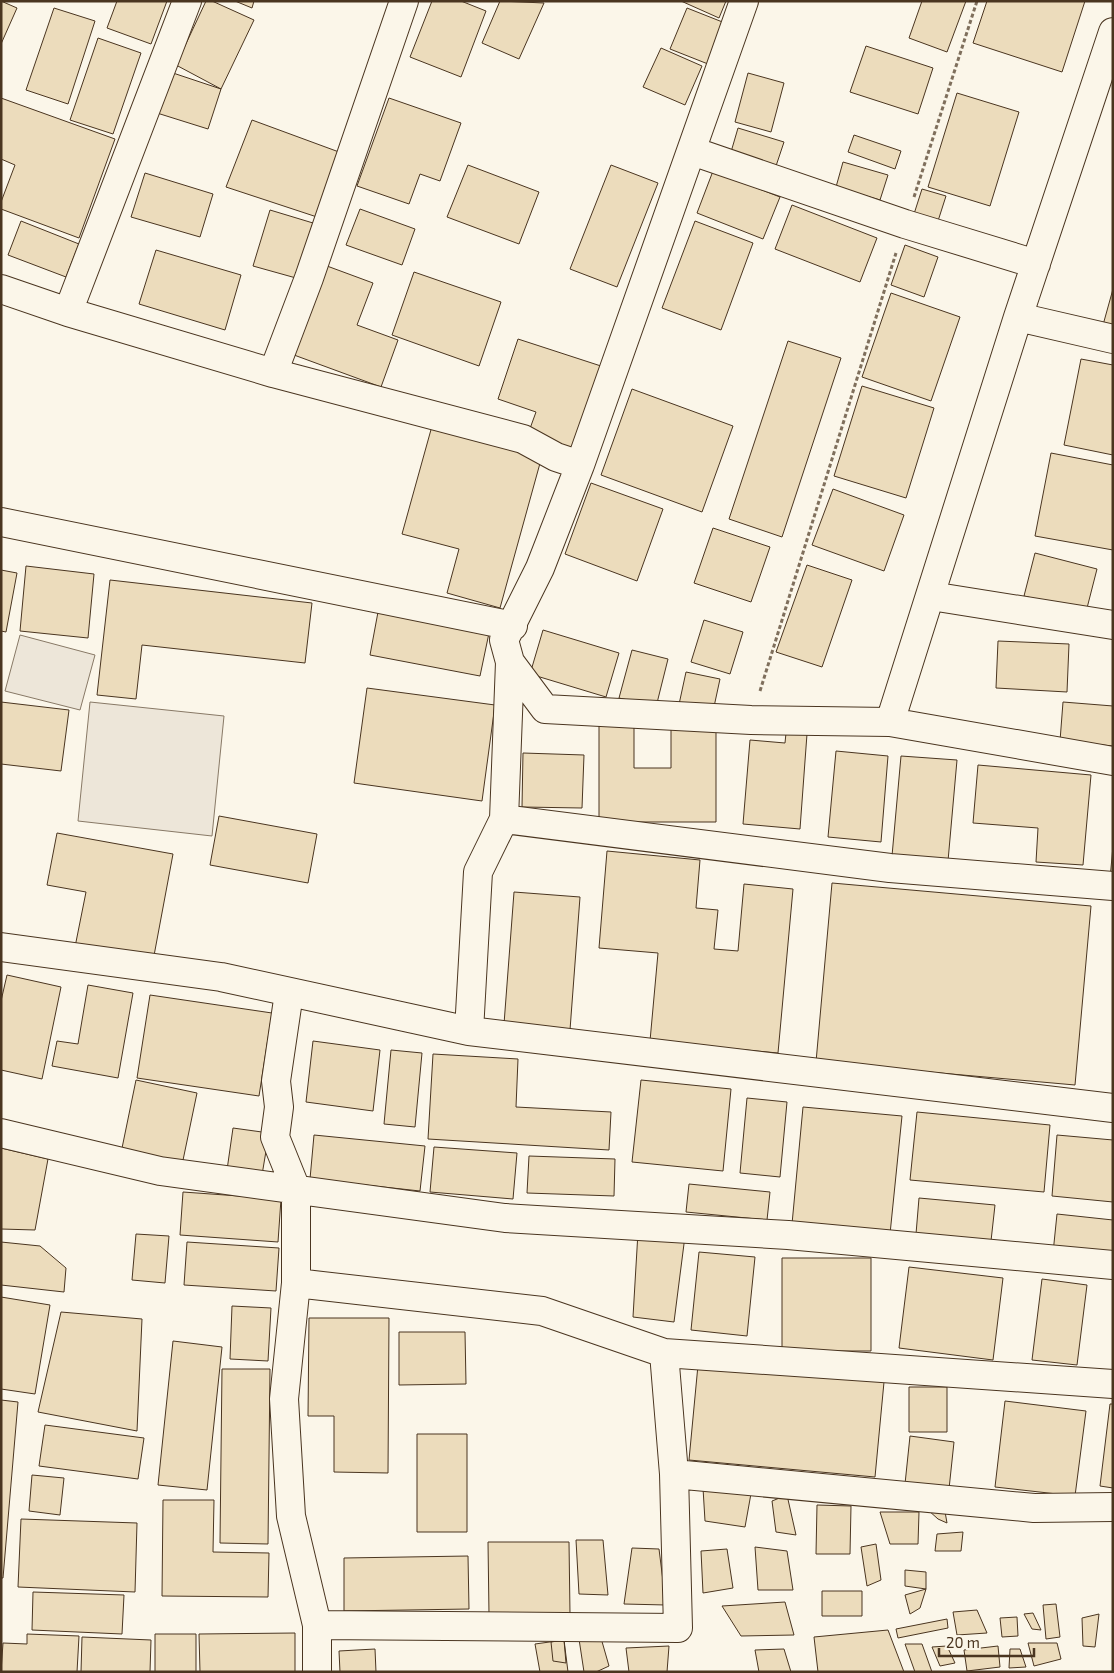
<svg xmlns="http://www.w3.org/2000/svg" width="1114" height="1673" font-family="'Exo 2',sans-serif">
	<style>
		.green { fill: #ede6d9; stroke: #887966 }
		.building { fill: #ecdcbc; stroke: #4a3520 }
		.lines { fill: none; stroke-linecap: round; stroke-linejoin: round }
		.minor-casing { stroke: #4a3520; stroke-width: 30 }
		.path { stroke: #7f6f5c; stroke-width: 3; stroke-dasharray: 4 2.5; stroke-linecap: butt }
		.minor { stroke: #fbf6e9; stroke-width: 28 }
	</style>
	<rect width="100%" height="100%" fill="#fbf6e9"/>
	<path class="green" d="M 20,635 L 95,655 L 80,710 L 5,691 Z
		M 90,702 L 224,716 L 212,836 L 78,821 Z"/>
	<path class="building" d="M 1,1 L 17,8 L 1,44 Z
		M 117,1 L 167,1 L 151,44 L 107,28 Z
		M 206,1 L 212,1 L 254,20 L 221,89 L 176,65 Z
		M 235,1 L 254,1 L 252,8 Z
		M 432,1 L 461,1 L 486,11 L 461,77 L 410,57 Z
		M 500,1 L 544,3 L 519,59 L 482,43 Z
		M 681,1 L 726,1 L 719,18 Z
		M 922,1 L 966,1 L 947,52 L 909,38 Z
		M 987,1 L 1085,1 L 1062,72 L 973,43 Z
		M 54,8 L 95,21 L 68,104 L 26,90 Z
		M 687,8 L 725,23 L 708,64 L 670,49 Z
		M 98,38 L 141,53 L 113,134 L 70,120 Z
		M 866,46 L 933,68 L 918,114 L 850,92 Z
		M 661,48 L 702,66 L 685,105 L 643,87 Z
		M 170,72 L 221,89 L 208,129 L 157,113 Z
		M 748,73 L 784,83 L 771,132 L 735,122 Z
		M 957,93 L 1019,112 L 990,206 L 928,187 Z
		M 1,98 L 115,139 L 79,238 L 1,209 L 1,202 L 15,165 L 1,159 Z
		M 389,98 L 461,123 L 440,181 L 420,174 L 409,204 L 357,186 Z
		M 252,120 L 339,152 L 317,217 L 226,187 Z
		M 738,128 L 784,142 L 776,166 L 731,152 Z
		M 854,135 L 901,151 L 895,169 L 848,152 Z
		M 843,162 L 888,175 L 880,200 L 836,187 Z
		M 468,165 L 539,192 L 519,244 L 447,217 Z
		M 611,165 L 658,183 L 617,287 L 570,269 Z
		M 713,171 L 780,197 L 763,239 L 697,213 Z
		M 145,173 L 213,194 L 200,237 L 131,217 Z
		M 922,189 L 946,196 L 938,221 L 914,214 Z
		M 792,205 L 877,238 L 860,282 L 775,249 Z
		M 360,209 L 415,229 L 402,265 L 346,245 Z
		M 270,210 L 313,223 L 296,278 L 253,266 Z
		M 21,221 L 79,244 L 66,277 L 8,255 Z
		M 695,221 L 753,243 L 721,330 L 662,308 Z
		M 905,245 L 938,257 L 924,297 L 891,285 Z
		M 156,250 L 241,275 L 225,330 L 139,304 Z
		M 327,266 L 373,283 L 357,325 L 398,340 L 381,387 L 294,355 Z
		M 414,272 L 501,302 L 479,366 L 392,335 Z
		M 1113,289 L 1113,328 L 1103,325 Z
		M 891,293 L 960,317 L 931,401 L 862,377 Z
		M 518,339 L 604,367 L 576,450 L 528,434 L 536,412 L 498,399 Z
		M 788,341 L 841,358 L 782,537 L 729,519 Z
		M 1081,359 L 1113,365 L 1113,455 L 1064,445 Z
		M 862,386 L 934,408 L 906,498 L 834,476 Z
		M 632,389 L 733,426 L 702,512 L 601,475 Z
		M 432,426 L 542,456 L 500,608 L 447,593 L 459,549 L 402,534 Z
		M 1051,453 L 1113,465 L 1113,550 L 1035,536 Z
		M 591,483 L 663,509 L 637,581 L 565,554 Z
		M 833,489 L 904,515 L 884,571 L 812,545 Z
		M 713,528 L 770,547 L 751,602 L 694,583 Z
		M 1035,553 L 1097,569 L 1086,612 L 1024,596 Z
		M 807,565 L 852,580 L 822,667 L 776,652 Z
		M 26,566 L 94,574 L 88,638 L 20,631 Z
		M 1,570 L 17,573 L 6,632 L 1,631 Z
		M 110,580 L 312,603 L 305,663 L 142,645 L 136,699 L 97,695 Z
		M 378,612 L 489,633 L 480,676 L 370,655 Z
		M 704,620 L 743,632 L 730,674 L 691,662 Z
		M 543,630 L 619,653 L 606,697 L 530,674 Z
		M 998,641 L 1069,644 L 1067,692 L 996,688 Z
		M 632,650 L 668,659 L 656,707 L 619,698 Z
		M 686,672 L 720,679 L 712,716 L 678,709 Z
		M 367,688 L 495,705 L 482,801 L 354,783 Z
		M 1,702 L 69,710 L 61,771 L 1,764 Z
		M 1063,702 L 1113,706 L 1113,746 L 1060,741 Z
		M 599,726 L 634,726 L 634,768 L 671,768 L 671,726 L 716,726 L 716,822 L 599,822 Z
		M 786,733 L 807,734 L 800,829 L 743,824 L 750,740 L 785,743 Z
		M 836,751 L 888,756 L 881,842 L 828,837 Z
		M 523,753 L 584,755 L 582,808 L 522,807 Z
		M 901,756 L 957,760 L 948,861 L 892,856 Z
		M 978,765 L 1091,775 L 1083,865 L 1036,862 L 1038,828 L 973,823 Z
		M 219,816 L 317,834 L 308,883 L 210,865 Z
		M 57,833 L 173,854 L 153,961 L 75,947 L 86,892 L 47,885 Z
		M 1113,846 L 1113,879 L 1110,879 Z
		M 607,851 L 700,860 L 696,908 L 718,910 L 714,949 L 738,951 L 744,884 L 793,889 L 778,1053 L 650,1041 L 658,953 L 599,948 Z
		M 832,883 L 1091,906 L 1075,1085 L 816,1062 Z
		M 514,892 L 580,897 L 570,1030 L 504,1024 Z
		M 7,975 L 61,987 L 42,1079 L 1,1070 L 1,1001 Z
		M 88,985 L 133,993 L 118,1078 L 52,1066 L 57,1041 L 78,1044 Z
		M 150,995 L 272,1013 L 259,1096 L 137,1078 Z
		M 313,1041 L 380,1050 L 373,1111 L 306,1102 Z
		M 391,1050 L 422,1053 L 415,1127 L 384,1124 Z
		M 433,1054 L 518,1059 L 516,1107 L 611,1112 L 609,1150 L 428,1139 Z
		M 136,1080 L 197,1093 L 182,1165 L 121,1153 Z
		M 641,1080 L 731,1089 L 723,1171 L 632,1162 Z
		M 747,1098 L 787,1102 L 780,1177 L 740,1173 Z
		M 803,1107 L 902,1116 L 890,1234 L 792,1224 Z
		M 917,1112 L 1050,1125 L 1044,1192 L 910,1180 Z
		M 233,1128 L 269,1133 L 262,1175 L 227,1170 Z
		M 314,1135 L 425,1146 L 420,1191 L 310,1179 Z
		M 1057,1135 L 1113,1140 L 1113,1202 L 1052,1196 Z
		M 434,1147 L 517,1153 L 513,1199 L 430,1192 Z
		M 1,1148 L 48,1159 L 35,1230 L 1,1229 Z
		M 529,1156 L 615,1159 L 614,1196 L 527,1193 Z
		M 689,1184 L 770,1192 L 767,1220 L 686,1212 Z
		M 183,1192 L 281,1199 L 278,1242 L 180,1235 Z
		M 919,1198 L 995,1205 L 991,1241 L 916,1234 Z
		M 1057,1214 L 1113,1220 L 1113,1258 L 1053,1253 Z
		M 638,1232 L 685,1236 L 674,1322 L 633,1317 Z
		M 136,1234 L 169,1236 L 165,1283 L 132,1280 Z
		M 1,1242 L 40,1246 L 66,1268 L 64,1292 L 1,1285 Z
		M 187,1242 L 279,1248 L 276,1291 L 184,1285 Z
		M 699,1252 L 755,1257 L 747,1336 L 691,1330 Z
		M 782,1258 L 871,1258 L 871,1351 L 782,1351 Z
		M 909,1267 L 1003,1278 L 993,1360 L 899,1348 Z
		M 1042,1279 L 1087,1285 L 1077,1365 L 1032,1360 Z
		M 1,1297 L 50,1305 L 35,1394 L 1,1389 Z
		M 232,1306 L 271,1308 L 268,1361 L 230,1359 Z
		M 61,1312 L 142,1319 L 137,1431 L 38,1412 Z
		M 309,1318 L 389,1318 L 388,1473 L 334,1472 L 334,1416 L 308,1416 Z
		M 399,1332 L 465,1332 L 466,1384 L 399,1385 Z
		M 173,1341 L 222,1347 L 207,1490 L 158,1485 Z
		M 698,1365 L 884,1382 L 875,1477 L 689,1460 Z
		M 222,1369 L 270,1369 L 268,1544 L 220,1543 Z
		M 909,1387 L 947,1387 L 947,1432 L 909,1432 Z
		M 1,1400 L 18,1402 L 3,1578 L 1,1578 Z
		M 1005,1401 L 1086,1411 L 1075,1496 L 995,1487 Z
		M 1110,1404 L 1113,1404 L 1113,1488 L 1100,1486 Z
		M 45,1425 L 144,1438 L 138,1479 L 39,1466 Z
		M 417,1434 L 467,1434 L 467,1532 L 417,1532 Z
		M 910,1436 L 954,1442 L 949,1489 L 905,1484 Z
		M 32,1475 L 64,1478 L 60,1515 L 29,1511 Z
		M 703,1488 L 752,1488 L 745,1527 L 705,1521 Z
		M 787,1495 L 796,1535 L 776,1532 L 772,1501 Z
		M 163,1500 L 214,1500 L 213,1552 L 269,1553 L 268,1597 L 162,1596 Z
		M 817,1505 L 851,1506 L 850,1554 L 816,1554 Z
		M 944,1506 L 947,1523 L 938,1519 L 928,1510 Z
		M 880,1512 L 919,1512 L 918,1544 L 890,1544 Z
		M 21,1519 L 137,1523 L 135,1592 L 18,1587 Z
		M 963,1532 L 961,1551 L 935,1551 L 937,1534 Z
		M 576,1540 L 603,1540 L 608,1595 L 579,1594 Z
		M 488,1542 L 569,1542 L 570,1614 L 489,1615 Z
		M 876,1544 L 881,1580 L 867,1586 L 861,1547 Z
		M 755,1547 L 787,1551 L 793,1590 L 758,1590 Z
		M 632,1548 L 659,1549 L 666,1605 L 624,1604 Z
		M 727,1549 L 733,1588 L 703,1593 L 701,1551 Z
		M 468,1556 L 469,1609 L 344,1611 L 344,1558 Z
		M 905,1570 L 926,1572 L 926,1589 L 905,1586 Z
		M 926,1589 L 920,1608 L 910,1614 L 905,1595 Z
		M 822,1591 L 862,1591 L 862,1616 L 822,1616 Z
		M 33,1592 L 124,1595 L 122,1634 L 32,1630 Z
		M 785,1602 L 794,1635 L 741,1636 L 722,1606 Z
		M 1056,1604 L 1060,1637 L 1046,1639 L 1043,1605 Z
		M 977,1610 L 987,1633 L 957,1635 L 953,1612 Z
		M 1033,1613 L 1041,1630 L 1032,1629 L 1024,1614 Z
		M 1099,1614 L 1095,1647 L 1083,1646 L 1082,1618 Z
		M 1017,1617 L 1018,1636 L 1002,1637 L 1000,1618 Z
		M 947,1619 L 948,1628 L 898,1638 L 896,1629 Z
		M 888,1630 L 904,1672 L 818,1672 L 814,1637 Z
		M 295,1633 L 295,1672 L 200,1672 L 199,1634 Z
		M 27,1634 L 79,1636 L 77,1672 L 1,1672 L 3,1643 L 27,1644 Z
		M 155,1634 L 196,1634 L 196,1672 L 155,1672 Z
		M 82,1637 L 151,1640 L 150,1672 L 81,1672 Z
		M 601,1638 L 609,1666 L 596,1672 L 584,1672 L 579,1639 Z
		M 564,1640 L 566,1663 L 553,1661 L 551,1642 Z
		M 564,1640 L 568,1672 L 540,1672 L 535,1644 Z
		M 1028,1643 L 1057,1643 L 1061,1659 L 1034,1666 Z
		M 905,1644 L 922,1644 L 932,1672 L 915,1672 Z
		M 669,1646 L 667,1672 L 629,1672 L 626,1648 Z
		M 947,1646 L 955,1663 L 940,1666 L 932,1647 Z
		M 998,1646 L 1000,1667 L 967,1671 L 964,1650 Z
		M 375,1649 L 376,1672 L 340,1672 L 339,1651 Z
		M 784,1649 L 791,1672 L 759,1672 L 755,1650 Z
		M 1010,1649 L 1020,1649 L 1026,1667 L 1009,1668 Z"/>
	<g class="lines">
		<g class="minor-casing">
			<path id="minor" d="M 404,1 L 309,278 L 273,373 L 523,439 L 556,457 L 580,465
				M 692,151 L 905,224 L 1036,264
				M 1,289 L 68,312 L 273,373
				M 68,312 L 187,1
				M 1018,317 L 1113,339
				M 1,522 L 513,626
				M 931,596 L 1113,625
				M 510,662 L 545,709 L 751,720 L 890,722 L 1113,761
				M 890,722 L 1018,317 L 1113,32
				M 504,819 L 890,868 L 1113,886
				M 1,947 L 221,977 L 469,1031 L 478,872 L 504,819 L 510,662 L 504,640 L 540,568 L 580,465 L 744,1
				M 289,993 L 276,1081 L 279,1107 L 275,1137 L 296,1189 L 296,1283 L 284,1399 L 291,1516 L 317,1625 L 317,1672
				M 469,1031 L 1113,1108
				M 1,1133 L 160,1171 L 505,1218 L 788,1235 L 1113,1265
				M 296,1283 L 542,1311 L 664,1353 L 1113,1384
				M 664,1353 L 674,1474 L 1034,1508 L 1113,1507
				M 317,1625 L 678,1628 L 674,1474"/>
		</g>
		<path class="path" d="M 914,197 L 977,1
			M 760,691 L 896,253"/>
		<use href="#minor" class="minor"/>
	</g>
	<rect width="1114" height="1673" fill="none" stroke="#4a3520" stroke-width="5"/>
	<path d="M939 1648v8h95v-8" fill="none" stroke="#4a3520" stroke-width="2.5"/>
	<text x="946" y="1648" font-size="15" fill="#4a3520" stroke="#fbf6e9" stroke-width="4" paint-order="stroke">20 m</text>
</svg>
